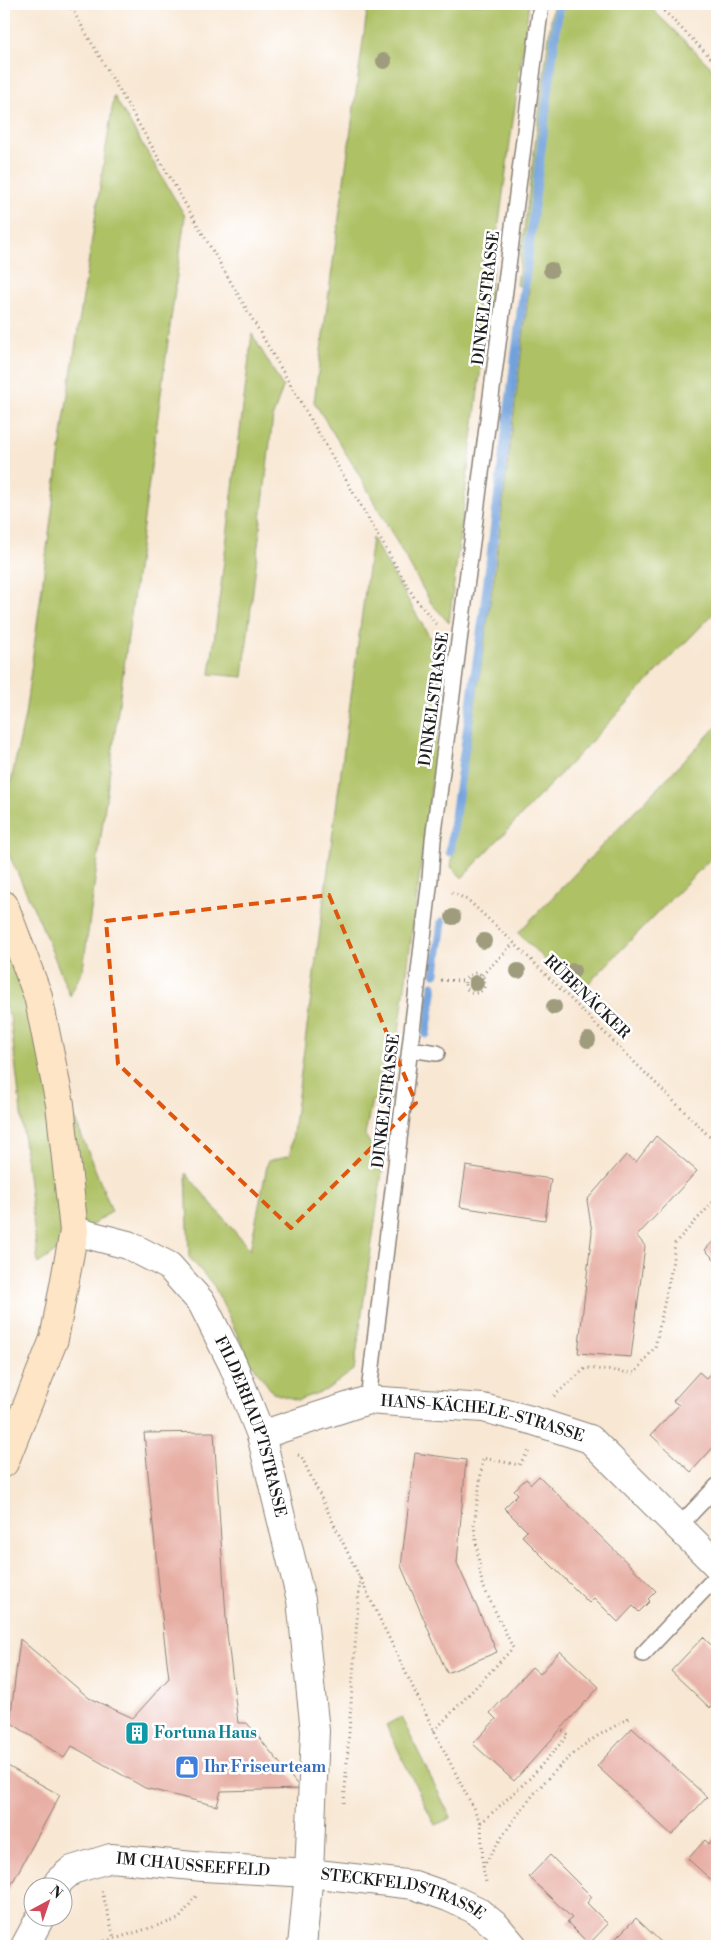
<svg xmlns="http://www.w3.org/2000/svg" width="721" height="1950" font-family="'Libre Bodoni',serif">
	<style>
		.green { fill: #aec165; stroke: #656e40 }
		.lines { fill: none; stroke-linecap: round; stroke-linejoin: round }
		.stream { stroke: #71a1db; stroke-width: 9 }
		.building { fill: #e7afa4 }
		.lane-casing { stroke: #8a8278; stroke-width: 18 }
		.street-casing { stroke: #8a8278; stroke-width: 30 }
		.secondary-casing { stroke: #8a8278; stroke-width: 30 }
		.path { stroke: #8a8278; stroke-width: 3; stroke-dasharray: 1 4; stroke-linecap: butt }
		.lane { stroke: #fff; stroke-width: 15 }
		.street { stroke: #fff; stroke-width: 28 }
		.secondary { stroke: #fde5c5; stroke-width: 28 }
		.tree { fill: #9f9c7e }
		.marked { fill: none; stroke: #de560d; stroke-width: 4; stroke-dasharray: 10 6; stroke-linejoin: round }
		.labels { text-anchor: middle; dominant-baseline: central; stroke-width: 5; stroke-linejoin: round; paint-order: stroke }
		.street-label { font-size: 16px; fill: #1c1c1c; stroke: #fff }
		.culture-label { font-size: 16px; font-weight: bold; fill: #0d838f; stroke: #fff; text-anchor: start }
		.shop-label { font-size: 16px; font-weight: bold; fill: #366cbe; stroke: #fff; text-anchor: start }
	</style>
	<rect width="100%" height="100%" fill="#fff"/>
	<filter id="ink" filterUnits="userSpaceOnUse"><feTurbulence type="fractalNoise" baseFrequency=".02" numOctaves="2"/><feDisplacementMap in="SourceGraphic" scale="10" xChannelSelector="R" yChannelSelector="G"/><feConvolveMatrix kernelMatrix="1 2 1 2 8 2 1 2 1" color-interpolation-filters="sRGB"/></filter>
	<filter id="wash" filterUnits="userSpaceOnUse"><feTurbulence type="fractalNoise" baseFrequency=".0096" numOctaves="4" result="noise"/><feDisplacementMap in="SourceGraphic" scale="20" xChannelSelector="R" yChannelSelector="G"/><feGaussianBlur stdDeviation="1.12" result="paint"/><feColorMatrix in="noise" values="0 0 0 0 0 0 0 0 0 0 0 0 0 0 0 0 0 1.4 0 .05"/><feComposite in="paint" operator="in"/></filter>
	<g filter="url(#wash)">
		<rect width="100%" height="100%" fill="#f8e7d3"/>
		<path class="green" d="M 368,4 L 529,4 L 498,230 L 449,623 L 431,603 L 358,473 L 314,402 Z
			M 553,4 L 647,4 L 717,73 L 717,610 L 669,659 L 462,878 L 451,867 L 493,584 L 529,289 L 517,285 Z
			M 114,96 L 185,216 L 83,969 L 70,996 L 40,922 L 4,844 L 4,815 L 25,715 L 64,420 Z
			M 252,334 L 283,387 L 273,416 L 243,677 L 210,674 Z
			M 372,538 L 447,667 L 390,1100 L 372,1100 L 365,1135 L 383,1165 L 354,1370 L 326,1390 L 298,1400 L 273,1393 L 250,1361 L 214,1286 L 189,1257 L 186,1173 L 250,1250 L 268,1161 L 290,1155 Z
			M 717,726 L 717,852 L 579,993 L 518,933 Z
			M 4,944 L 112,1211 L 38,1264 L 10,1016 L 4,1004 Z
			M 401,1717 L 451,1818 L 435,1825 L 386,1725 Z"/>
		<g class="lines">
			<path class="stream" d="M 450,852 L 484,612 L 559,4
				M 435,973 L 442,922
				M 426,1034 L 433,986"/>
		</g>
		<g id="blocks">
			<path class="building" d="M 656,1136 L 697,1171 L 637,1236 L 645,1246 L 631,1357 L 578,1353 L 592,1232 L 587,1200 L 626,1155 L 636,1162 Z
				M 466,1166 L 551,1179 L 545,1220 L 460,1207 Z
				M 717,1237 L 717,1262 L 705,1250 Z
				M 717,1366 L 717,1443 L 691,1472 L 651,1435 L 679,1405 L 673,1401 L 699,1372 L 706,1378 Z
				M 214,1432 L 227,1633 L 238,1723 L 247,1723 L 301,1789 L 221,1791 L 217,1806 L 145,1788 L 72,1746 L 64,1758 L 10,1722 L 20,1639 L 89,1698 L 133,1718 L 169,1678 L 164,1637 L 144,1433 Z
				M 415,1453 L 466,1460 L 457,1563 L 497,1652 L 447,1673 L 401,1566 Z
				M 539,1476 L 656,1591 L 648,1599 L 650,1601 L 639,1612 L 633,1606 L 618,1622 L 594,1598 L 589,1603 L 522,1536 L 527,1531 L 504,1508 L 518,1494 L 514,1490 L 526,1479 L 531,1484 Z
				M 703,1637 L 717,1651 L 717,1700 L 710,1708 L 671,1671 Z
				M 560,1651 L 599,1687 L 514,1781 L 473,1744 L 496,1719 L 490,1713 L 532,1667 L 540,1674 Z
				M 632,1728 L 707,1797 L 672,1835 L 597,1766 Z
				M 4,1764 L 60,1795 L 4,1898 Z
				M 717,1834 L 717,1885 L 688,1859 L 705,1840 L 709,1844 Z
				M 550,1855 L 592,1897 L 587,1903 L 608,1924 L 589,1944 L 567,1922 L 572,1918 L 529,1877 Z
				M 636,1918 L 665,1946 L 608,1946 Z"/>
		</g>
	</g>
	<g filter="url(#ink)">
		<use href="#blocks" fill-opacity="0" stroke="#8a8278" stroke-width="1"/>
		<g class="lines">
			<g class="lane-casing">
				<path id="lane" d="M 410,1049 L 437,1053
					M 368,1400 L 430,879 L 433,840 L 505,290 L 541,4
					M 679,1526 L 717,1486
					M 643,1654 L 717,1576"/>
			</g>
			<g class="street-casing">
				<g id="street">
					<path id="s1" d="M 74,1231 L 128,1245 L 169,1266 L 202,1303 L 233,1365 L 261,1435 L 301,1600 L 315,1731 L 309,1873 L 302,1946"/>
					<path id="s2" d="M 261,1435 L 368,1400 L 483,1408 L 531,1420 L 590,1439 L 717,1565"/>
					<path id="s3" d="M 56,1888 L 59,1881 L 72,1870 L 111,1858 L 203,1867 L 309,1873 L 414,1885 L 448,1897 L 476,1910 L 497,1927 L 513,1946"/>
					<path d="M 25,1946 L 40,1918"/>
				</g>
			</g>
			<g class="secondary-casing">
				<path id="secondary" d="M 4,905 L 38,996 L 60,1104 L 74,1231 L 54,1339 L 4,1463"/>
			</g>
			<path class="path" d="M 69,4 L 414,597 L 437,625
				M 657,4 L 717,64
				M 452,892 L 469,901 L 514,943 L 717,1144
				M465 983a10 10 0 1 1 20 0a10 10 0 1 1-20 0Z
				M 482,975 L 514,943
				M 441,980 L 465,981
				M 554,1396 L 586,1368 L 635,1373 L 655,1347 L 672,1267 L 675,1243 L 717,1198
				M 298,1455 L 301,1456 L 434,1731 L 481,1823 L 483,1868 L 486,1882
				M 434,1731 L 513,1648 L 482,1584 L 474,1526 L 483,1458 L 519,1465 L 529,1451
				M 344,1803 L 360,1577
				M 481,1823 L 530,1778 L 568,1735 L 561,1729
				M 483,1867 C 510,1822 542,1778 583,1746 C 597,1735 614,1727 629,1718
				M 102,1891 L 114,1938
				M 80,1946 L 114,1939 L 179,1919 L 197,1895"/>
			<use href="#lane" class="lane"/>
			<use href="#street" class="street"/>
			<use href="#secondary" class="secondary"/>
		</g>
		<g class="tree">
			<circle cx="384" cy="61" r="8"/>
			<circle cx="551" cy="270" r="8"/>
			<circle cx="453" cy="917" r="8"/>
			<circle cx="484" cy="941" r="8"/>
			<circle cx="518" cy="971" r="8"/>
			<circle cx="573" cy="971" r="8"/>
			<circle cx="476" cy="983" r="8"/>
			<circle cx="554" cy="1007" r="8"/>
			<circle cx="588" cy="1040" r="8"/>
		</g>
	</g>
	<path class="marked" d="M 329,895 L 416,1103 L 291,1228 L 118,1064 L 106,921 Z"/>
	<defs>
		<g id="building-square" transform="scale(1.25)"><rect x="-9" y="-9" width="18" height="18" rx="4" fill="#0f9aa8" stroke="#fff"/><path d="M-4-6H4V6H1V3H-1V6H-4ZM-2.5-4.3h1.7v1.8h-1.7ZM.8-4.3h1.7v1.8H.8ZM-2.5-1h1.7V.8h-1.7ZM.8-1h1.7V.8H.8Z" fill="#fff"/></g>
		<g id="shop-square" transform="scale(1.25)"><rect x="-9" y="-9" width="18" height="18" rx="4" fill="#3f7fe0" stroke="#fff"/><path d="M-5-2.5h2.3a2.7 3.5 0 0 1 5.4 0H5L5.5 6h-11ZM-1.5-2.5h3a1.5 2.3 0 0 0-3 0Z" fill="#fff"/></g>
	</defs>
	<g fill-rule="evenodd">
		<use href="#building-square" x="137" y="1733"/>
		<use href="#shop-square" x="187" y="1767"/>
	</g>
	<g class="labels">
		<g class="street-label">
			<text transform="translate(486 298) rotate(-83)">DINKELSTRASSE</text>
			<text transform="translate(434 699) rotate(-82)">DINKELSTRASSE</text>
			<text transform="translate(587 997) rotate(44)">RÜBENÄCKER</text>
			<text transform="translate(386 1101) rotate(-83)">DINKELSTRASSE</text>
			<text stroke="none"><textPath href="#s2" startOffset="229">HANS-KÄCHELE-STRASSE</textPath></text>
			<text stroke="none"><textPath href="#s1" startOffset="285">FILDERHAUPTSTRASSE</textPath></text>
			<text stroke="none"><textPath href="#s3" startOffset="148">IM CHAUSSEEFELD</textPath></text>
			<text stroke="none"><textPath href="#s3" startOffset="361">STECKFELDSTRASSE</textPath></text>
		</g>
		<g class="culture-label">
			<text x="154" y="1733">Fortuna Haus</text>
		</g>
		<g class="shop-label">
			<text x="204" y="1767">Ihr Friseurteam</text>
		</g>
	</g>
	<rect width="721" height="1950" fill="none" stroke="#fff" stroke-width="20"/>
	<g transform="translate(48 1902) rotate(40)"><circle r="24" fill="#ffffff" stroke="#a4a4a4"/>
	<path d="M0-4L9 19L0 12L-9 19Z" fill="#d1495b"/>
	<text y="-8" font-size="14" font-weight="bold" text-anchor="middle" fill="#1c1c1c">N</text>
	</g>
</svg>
